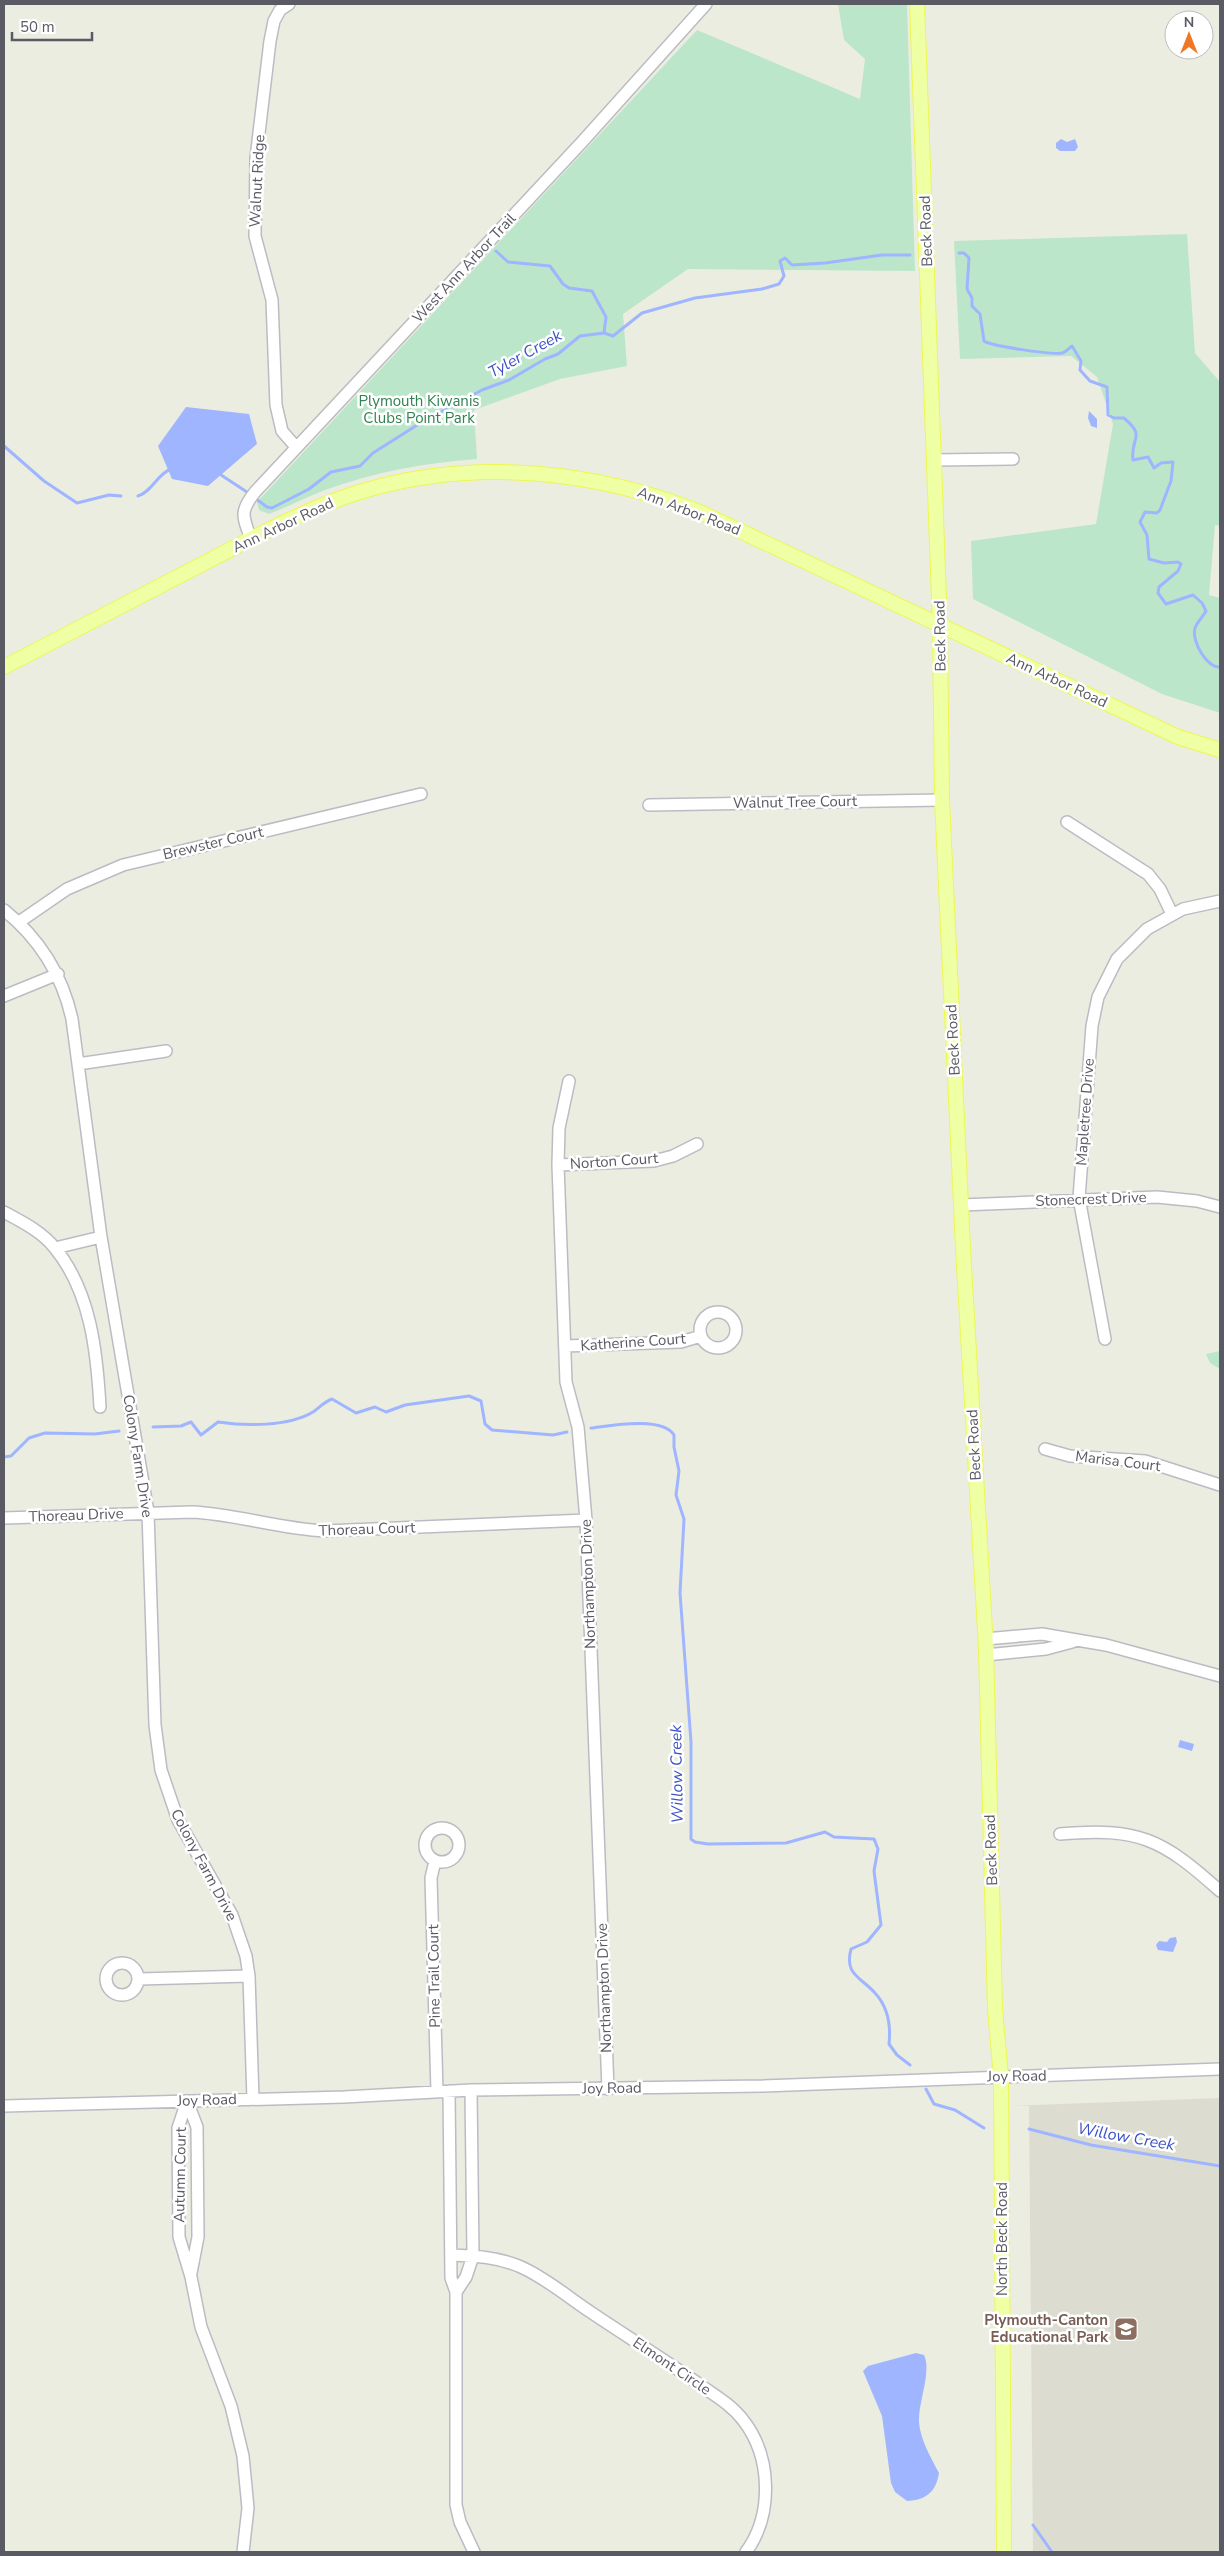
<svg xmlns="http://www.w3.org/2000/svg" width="1224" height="2556" font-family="'Nunito Sans',sans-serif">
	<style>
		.education { fill: #dcddd0 }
		.green { fill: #bce6ca }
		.water { fill: #9fb5ff }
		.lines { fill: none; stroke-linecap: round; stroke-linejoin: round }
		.stream { stroke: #9fb5ff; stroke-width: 3 }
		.minor-casing { stroke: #bbbcc3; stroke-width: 14 }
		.major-casing { stroke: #edf750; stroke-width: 16 }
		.minor { stroke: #fff; stroke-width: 11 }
		.major { stroke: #efffa4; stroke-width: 14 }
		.labels { text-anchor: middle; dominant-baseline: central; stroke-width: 5; stroke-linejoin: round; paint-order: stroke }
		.street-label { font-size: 15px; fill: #595a63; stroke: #fff }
		.park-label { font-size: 15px; fill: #308350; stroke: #fff }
		.education-label { font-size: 15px; font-weight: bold; fill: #785e54; stroke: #fff; text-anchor: end }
		.water-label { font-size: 16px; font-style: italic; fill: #3d52c7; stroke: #fff }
	</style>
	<rect width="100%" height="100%" fill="#ecede1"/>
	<path class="education" d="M 1220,2098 L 1220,2552 L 1033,2552 L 1029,2106 L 1011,2106 Z"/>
	<path class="green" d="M 838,4 L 907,4 L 915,271 L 688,269 L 623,314 L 627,366 L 560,379 L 474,410 L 477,459 C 425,463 374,472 325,490 C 306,497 288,507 269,514 L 259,510 L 257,502 L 697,30 L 860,99 L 865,59 L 844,40 Z
		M 1187,234 L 1195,353 L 1220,382 L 1220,526 L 1215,525 L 1209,595 L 1220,598 L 1220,713 L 1162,694 L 973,599 L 971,541 L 1096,524 L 1113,424 L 1097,377 L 1071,356 L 960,359 L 954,241 Z
		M 1220,1351 L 1220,1369 L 1210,1363 L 1206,1354 Z"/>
	<path class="water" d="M 1061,139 L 1067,142 L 1075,139 L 1078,147 L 1075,151 L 1060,151 L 1056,148 L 1056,143 Z
		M 186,407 L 249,414 L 257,444 L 208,486 L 172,479 L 158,446 Z
		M 1089,411 L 1097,419 L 1097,428 L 1091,426 L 1088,418 Z
		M 1180,1740 L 1194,1744 L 1192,1751 L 1178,1747 Z
		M 1176,1937 L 1177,1942 L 1173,1952 L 1158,1950 L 1156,1945 L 1159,1941 L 1167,1942 L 1170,1938 Z
		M 916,2353 L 924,2355 C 932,2372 918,2402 919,2422 C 920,2439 931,2458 939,2473 C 936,2492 926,2500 907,2501 L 895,2492 L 891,2483 L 882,2416 L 863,2371 L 868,2366 Z"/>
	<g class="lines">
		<path class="stream" d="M 496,251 L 508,262 L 550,266 L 563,284 L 569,288 L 592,291 L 606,317 L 604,333
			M 959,253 L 964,253 L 969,258 L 967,289 L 972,298 L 972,306 L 980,314 L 984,341 C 991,346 1053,355 1062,353 C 1066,352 1069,348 1072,346 L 1081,361 L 1080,370 L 1090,381 L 1107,387 L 1108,415 L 1114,418 L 1124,418 C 1147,438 1130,436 1133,460 L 1148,457 L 1154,468 L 1161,463 L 1173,462 L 1171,481 L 1160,510 L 1157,513 L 1145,512 L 1140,522 L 1147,535 L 1149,559 L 1164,563 L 1178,562 L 1181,564 L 1178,571 L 1159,587 L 1158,593 L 1166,604 L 1193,595 L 1202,603 L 1206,611 C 1203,617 1197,622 1195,628 C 1191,641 1207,668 1220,667
			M 4,446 L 44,481 L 77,503 L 109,495 L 121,496
			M 218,473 L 250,494
			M 138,496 C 152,492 157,474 171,469
			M 255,498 L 267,507 L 272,508 L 309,489 L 331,472 L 360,466 L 373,453 L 422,422 L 482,390 L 509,380 L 545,359 L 558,354 L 580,336 L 604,333 L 613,336 L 642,313 L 695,298 L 762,289 L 779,284 L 784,276 L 780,261 L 785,258 L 792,265 L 825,263 L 882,255 L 910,255
			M 153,1427 L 181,1426 L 191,1422 L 201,1435 L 218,1422 C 245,1426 288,1427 313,1412 C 320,1407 324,1402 332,1399 L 356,1413 L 375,1407 L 386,1412 L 405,1405 L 469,1396 L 481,1401 L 485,1424 L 492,1430 L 553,1435 L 567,1432
			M 591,1428 C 609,1426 662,1416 674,1435 L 674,1447 L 679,1471 L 676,1495 L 684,1519 L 680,1593 L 691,1742 L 691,1839 L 695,1842 L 708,1844 L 786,1843 L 825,1832 L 834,1837 L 874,1839 L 878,1849 L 874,1871 L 881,1925 L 867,1942 L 851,1949 C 844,1975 861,1977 875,1993 C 888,2007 891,2025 889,2044 L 897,2055 L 910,2065
			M 4,1457 L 11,1456 L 29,1438 L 45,1433 L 95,1434 L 119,1431
			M 926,2089 L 934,2104 L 955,2110 L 984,2128
			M 1029,2129 L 1091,2145 L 1220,2166
			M 1033,2525 L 1052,2552"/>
		<g class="minor-casing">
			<path id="minor" d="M 289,4 L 280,10 L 274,21 L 270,41 L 256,158 L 255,236 L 272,300 L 276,405 L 282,431 L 296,447
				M 934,460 L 1013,459
				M 251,539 C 243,517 239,512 255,492 L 582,142 L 706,4
				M 649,805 L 942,800
				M 1067,822 L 1148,874 L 1160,889 L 1172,914
				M 4,910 C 40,939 62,974 72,1019 L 101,1237 L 148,1512 L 155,1725 L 161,1770 L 178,1820 L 232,1915 L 246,1956 L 249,1976 L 253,2099
				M 19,922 L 67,889 L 123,865 L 421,794
				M 4,996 L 58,974
				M 78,1064 L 166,1051
				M 569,1081 L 559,1128 L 558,1165 L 566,1382 L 578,1427 L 586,1520 L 608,2089
				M 558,1165 L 654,1161 L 673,1156 L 697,1144
				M 961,1205 L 1157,1197 L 1197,1201 L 1220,1207
				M 4,1212 C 22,1222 41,1231 54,1247 C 91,1291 97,1353 100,1407
				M 55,1248 L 101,1237
				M700 1330a18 18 0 1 1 36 0a18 18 0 1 1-36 0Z
				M 1105,1339 L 1079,1198 L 1092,1026 L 1098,997 L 1117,959 L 1147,929 L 1183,909 L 1220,901
				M 565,1346 L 681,1342 L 701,1336
				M 1045,1449 L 1070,1456 L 1145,1461 L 1220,1485
				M 4,1518 L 192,1512 C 237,1514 279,1529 325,1531 L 586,1520
				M 985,1639 L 1042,1634 L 1106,1645 L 1220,1676
				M 986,1655 L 1046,1649 L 1072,1642
				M425 1845a17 17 0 1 1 34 0a17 17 0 1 1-34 0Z
				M 1060,1834 C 1139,1827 1162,1839 1220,1891
				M 435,1861 L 431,1878 L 437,2092
				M106 1979a16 16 0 1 1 32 0a16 16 0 1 1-32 0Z
				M 139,1979 L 249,1976
				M 449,2091 L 451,2278 L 456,2292 L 456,2505 L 460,2522 L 474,2552
				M 187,2101 L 178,2128 L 179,2237 L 191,2277 L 201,2327 L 231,2406 L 243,2456 L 248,2508 L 243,2552
				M 187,2101 L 197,2127 L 198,2237 L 191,2273
				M 4,2106 L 344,2097 L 471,2090 L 763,2086 L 1220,2069
				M 451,2255 C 476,2256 498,2257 521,2267 C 546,2278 569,2298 592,2313 C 626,2336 662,2358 696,2382 C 712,2394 731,2404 743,2420 C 772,2457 773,2515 746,2552
				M 456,2292 L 466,2277 L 473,2256 L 471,2090"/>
		</g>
		<g class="major-casing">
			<path id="major" d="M 917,4 L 940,626 L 942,800 L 963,1248 L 986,1648 L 995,2009 L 1001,2077 L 1004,2552
				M 4,667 C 73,631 142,595 212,559 C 261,534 309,507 363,491 C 474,458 595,470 702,513 L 1178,737 L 1220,750"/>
		</g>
		<use href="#minor" class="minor"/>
		<use href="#major" class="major"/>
	</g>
	<defs>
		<g id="school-square" transform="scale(1.25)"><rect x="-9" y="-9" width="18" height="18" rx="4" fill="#8d6e63" stroke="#fff"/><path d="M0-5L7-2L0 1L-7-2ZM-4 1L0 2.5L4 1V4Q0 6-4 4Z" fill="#fff"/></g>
	</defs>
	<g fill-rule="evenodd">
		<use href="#school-square" x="1126" y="2329"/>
	</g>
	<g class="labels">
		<g class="street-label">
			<text transform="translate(257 181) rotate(-87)">Walnut Ridge</text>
			<text transform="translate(926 231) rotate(-92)">Beck Road</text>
			<text transform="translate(464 268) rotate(-47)">West Ann Arbor Trail</text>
			<text transform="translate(689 511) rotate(21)">Ann Arbor Road</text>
			<text transform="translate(283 525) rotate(-25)">Ann Arbor Road</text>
			<text transform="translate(940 636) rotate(-91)">Beck Road</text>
			<text transform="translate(1057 680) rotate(25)">Ann Arbor Road</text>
			<text transform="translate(795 802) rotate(-1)">Walnut Tree Court</text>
			<text transform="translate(213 843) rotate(-13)">Brewster Court</text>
			<text transform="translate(953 1040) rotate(-93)">Beck Road</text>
			<text transform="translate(1085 1112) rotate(-86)">Mapletree Drive</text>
			<text transform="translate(614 1161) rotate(-4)">Norton Court</text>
			<text transform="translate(1091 1199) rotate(-2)">Stonecrest Drive</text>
			<text transform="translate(633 1342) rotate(-4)">Katherine Court</text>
			<text transform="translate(974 1445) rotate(-93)">Beck Road</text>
			<text transform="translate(138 1456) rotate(81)">Colony Farm Drive</text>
			<text transform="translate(1118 1461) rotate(7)">Marisa Court</text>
			<text transform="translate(76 1515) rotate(-2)">Thoreau Drive</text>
			<text transform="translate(367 1529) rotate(-2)">Thoreau Court</text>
			<text transform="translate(588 1584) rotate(-92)">Northampton Drive</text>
			<text transform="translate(991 1850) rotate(-92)">Beck Road</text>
			<text transform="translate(204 1865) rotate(62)">Colony Farm Drive</text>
			<text transform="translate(434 1976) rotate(-91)">Pine Trail Court</text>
			<text transform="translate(604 1988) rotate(-92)">Northampton Drive</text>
			<text transform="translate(1017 2076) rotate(-1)">Joy Road</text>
			<text transform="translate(612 2088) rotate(-1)">Joy Road</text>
			<text transform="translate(207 2100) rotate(-2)">Joy Road</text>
			<text transform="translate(180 2175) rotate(-89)">Autumn Court</text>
			<text transform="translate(1002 2239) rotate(-90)">North Beck Road</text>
			<text transform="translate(672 2366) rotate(34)">Elmont Circle</text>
		</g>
		<g class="park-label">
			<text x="419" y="401">Plymouth Kiwanis<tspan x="419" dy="17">Clubs Point Park</tspan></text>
		</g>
		<g class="education-label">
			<text x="1108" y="2320">Plymouth-Canton<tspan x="1108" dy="17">Educational Park</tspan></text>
		</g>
		<g class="water-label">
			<text transform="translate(525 354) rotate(-29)">Tyler Creek</text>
			<text transform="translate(677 1774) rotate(-91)">Willow Creek</text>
			<text transform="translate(1126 2137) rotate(10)">Willow Creek</text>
		</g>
	</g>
	<rect width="1224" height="2556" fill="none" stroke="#595a63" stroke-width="10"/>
	<g transform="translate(1189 35)"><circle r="24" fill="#ffffff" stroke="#bdbdc1"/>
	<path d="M0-4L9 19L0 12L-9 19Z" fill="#f07824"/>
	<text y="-8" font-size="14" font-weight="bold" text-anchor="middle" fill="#595a63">N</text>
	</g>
	<path d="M12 32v8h80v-8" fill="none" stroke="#595a63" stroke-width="2.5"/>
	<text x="20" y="32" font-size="15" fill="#595a63" stroke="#ffffff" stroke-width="4" paint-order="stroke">50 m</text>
</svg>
